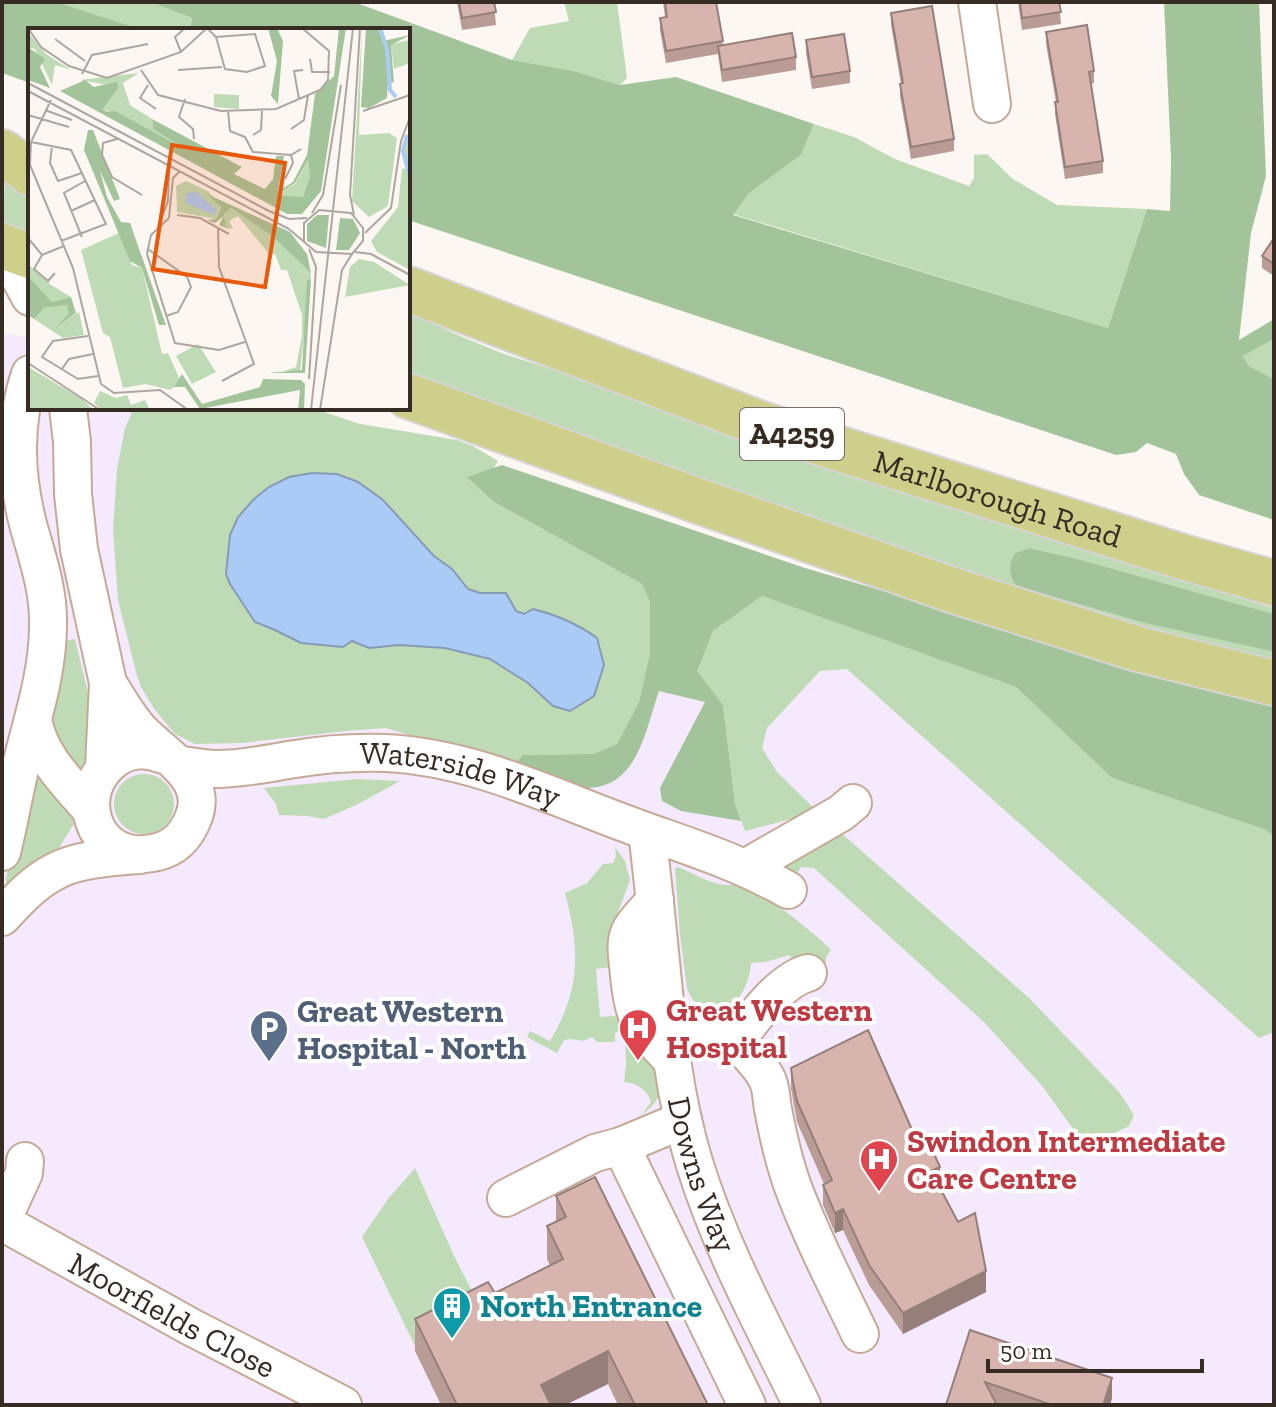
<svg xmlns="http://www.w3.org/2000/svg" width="1276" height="1407" font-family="'Zilla Slab',serif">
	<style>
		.medical { fill: #f5e9fd }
		.green { fill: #bedbb5 }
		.forest { fill: #a3c49a }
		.water { fill: #aacbf5; stroke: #879bb6; stroke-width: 2 }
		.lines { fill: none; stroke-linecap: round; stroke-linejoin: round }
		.minor-casing { stroke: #c5aa97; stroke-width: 40 }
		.major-casing { stroke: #d7d5d3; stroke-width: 48 }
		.minor { stroke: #fff; stroke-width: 36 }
		.major { stroke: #cdcf8b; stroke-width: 44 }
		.wall { fill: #b99c96 }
		.shaded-wall { fill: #967f7a }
		.building { fill: #d7b5ae; stroke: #967f7a; stroke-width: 2 }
		.labels { text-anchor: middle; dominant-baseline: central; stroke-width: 8; stroke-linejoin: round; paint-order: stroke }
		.shield { fill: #fff; stroke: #726b66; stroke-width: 2 }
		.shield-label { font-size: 30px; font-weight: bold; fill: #362c24 }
		.street-label { font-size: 32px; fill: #362c24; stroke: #fff }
		.health-label { font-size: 32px; font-weight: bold; fill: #be3a42; stroke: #fff; text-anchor: start }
		.service-label { font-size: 32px; font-weight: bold; fill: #4e5e75; stroke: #fff; text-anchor: start }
		.culture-label { font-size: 32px; font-weight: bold; fill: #0d838f; stroke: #fff; text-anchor: start }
		.inset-river { fill: none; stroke: #aacbf5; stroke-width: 4 }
		.inset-road { fill: none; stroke: #ada6a0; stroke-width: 2 }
		.view { fill: #e8590c; fill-opacity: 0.15; stroke: #e8590c; stroke-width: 4 }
		.inset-edge { fill: none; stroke: #362c24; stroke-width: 4 }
	</style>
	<rect width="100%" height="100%" fill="#fcf7f3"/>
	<path class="medical" d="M 2,333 L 30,338 L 30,408 L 312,408 L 360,424 L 457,440 L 479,460 L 495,469 L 1274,718 L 1274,1405 L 2,1405 Z"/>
	<path class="green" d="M 57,2 L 150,2 L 192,18 L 190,30 L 143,30 Z
		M 564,2 L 617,2 L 627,78 L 620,85 L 574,71 L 512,60 L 530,28 L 569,21 Z
		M 814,124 L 854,137 L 895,159 L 969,186 L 974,178 L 974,155 L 987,154 L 1013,179 L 1057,205 L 1147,209 L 1108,328 L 733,214 L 749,193 L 801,155 Z
		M 5,176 L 30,189 L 30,241 L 2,231 L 2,201 L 4,198 Z
		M 408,312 L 460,336 L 504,354 L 583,379 L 655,407 L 848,475 L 947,507 L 1096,551 L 1191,583 L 1274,608 L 1274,614 L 1078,559 L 1031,548 L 1015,553 L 1149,624 L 1274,652 L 1274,667 L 1100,619 L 408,377 Z
		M 1274,339 L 1274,379 L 1249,366 L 1243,356 Z
		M 134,408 L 312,408 L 360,424 L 457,440 L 473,446 L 498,461 L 493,469 L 468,477 L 494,502 L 642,584 L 650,602 L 650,653 L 639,702 L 617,744 L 593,754 L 522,755 L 514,767 L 386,728 L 346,731 L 242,743 L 195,744 L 175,734 L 155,710 L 141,687 L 136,672 L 118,600 L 113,530 L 117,469 L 125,428 Z
		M 762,596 L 1016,687 L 1112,778 L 1264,829 L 1274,836 L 1274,1032 L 1259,1038 L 847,669 L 820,671 L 767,728 L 762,748 L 777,772 L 818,812 L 745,831 L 735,804 L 723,705 L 696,671 L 713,631 Z
		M 75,639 L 90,701 L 86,777 L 47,739 L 56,642 Z
		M 32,762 L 80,814 L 52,859 L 6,891 L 6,878 Z
		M114 804a30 30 0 1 1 60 0a30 30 0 1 1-60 0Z
		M 358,779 L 400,781 L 360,803 L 324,819 L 307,816 L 279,815 L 276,804 L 264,788 Z
		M 832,825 L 1029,998 L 1119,1092 L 1134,1115 L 1129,1126 L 1086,1147 L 1043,1087 L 984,1022 L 814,868 L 801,867 L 796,875 L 781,863 Z
		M 615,847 L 625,861 L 630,880 L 612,929 L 622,966 L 596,969 L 600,1017 L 625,1015 L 630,1023 L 615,1033 L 615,1042 L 597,1042 L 592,1037 L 584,1041 L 570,1039 L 564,1040 L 557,1053 L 527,1037 L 530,1031 L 550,1041 C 581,989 580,949 565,893 L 587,883 L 603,864 L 613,863 L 616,856 Z
		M 678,867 C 693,873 710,884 726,885 C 730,886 734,883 738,883 C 753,884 820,937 831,950 L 826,957 L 826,963 L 816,960 L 796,962 L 789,955 L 766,962 L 751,963 C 750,986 731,1024 703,1008 C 695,1004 690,997 687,988 L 680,935 L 675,868 Z
		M 635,1033 C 655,1067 681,1094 634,1119 L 643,1113 L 651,1102 C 648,1090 637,1083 624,1082 L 626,1064 L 625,1039 Z
		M 415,1168 L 455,1258 L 485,1316 L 417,1350 L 362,1237 L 388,1199 Z"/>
	<path class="forest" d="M 2,2 L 57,2 L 143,30 L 30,30 L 30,83 L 2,73 Z
		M 150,2 L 354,2 L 512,60 L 574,71 L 620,85 L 676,77 L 814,124 L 801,155 L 749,193 L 733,215 L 1108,328 L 1147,209 L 1170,211 L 1171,158 L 1164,2 L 1259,2 L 1266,176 L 1251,233 L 1239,340 L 1274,319 L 1274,339 L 1243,356 L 1249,366 L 1274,379 L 1274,520 L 1199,495 L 1184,474 L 1176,454 L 1147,443 L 1136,452 L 1116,455 L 408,220 L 408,30 L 190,30 L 192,18 Z
		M 502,465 L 805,568 L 1274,705 L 1274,836 L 1264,829 L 1112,778 L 1016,687 L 762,596 L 713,631 L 697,671 L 723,705 L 735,804 L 741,821 L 681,811 L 662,801 L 660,788 L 705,702 L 659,691 C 645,731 638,788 586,788 C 571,788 531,772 514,767 L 522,755 L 593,754 L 617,744 L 639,702 L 650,653 L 650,602 L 642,584 L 494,502 L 467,477 Z
		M 1030,548 L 1078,559 L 1274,614 L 1274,652 L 1149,624 L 1016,586 C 1009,574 1008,565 1015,553 Z"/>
	<path class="water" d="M 312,473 L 337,474 L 358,482 L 383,500 L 434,556 L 452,569 L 468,589 L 480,593 L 506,593 L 516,611 L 524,614 L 533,609 C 557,615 578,624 597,638 L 604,665 L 594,696 L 570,711 L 553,706 L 528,683 L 490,659 L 445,648 L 399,645 L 369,648 L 352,641 L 343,647 L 301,643 L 275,630 L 255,622 L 230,584 L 226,574 L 230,535 L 238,517 L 254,499 L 269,487 L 289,477 Z"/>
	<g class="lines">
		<g class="minor-casing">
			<g id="minor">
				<path d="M 977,2 L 992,104"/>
				<path d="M 3,247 L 30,297"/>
				<path d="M 68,408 L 72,442 L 73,494 L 79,549 L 108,683 L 104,768"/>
				<path d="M 108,683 C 118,699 127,715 139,729 C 168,760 219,782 186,832 C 176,847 161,853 144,854 C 92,858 71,791 115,759 C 124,752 138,749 149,751 C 155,752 161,754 167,756"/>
				<path d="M 33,720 C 40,757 68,783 91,810"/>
				<path id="s1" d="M 180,765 C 192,766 204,769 216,769 C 243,769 269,763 295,759 C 324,754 356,752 386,753 C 470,757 546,794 624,823 C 680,844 736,860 788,890"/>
				<path id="s2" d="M 647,832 C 652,872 656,912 660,952 C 667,1023 673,1093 694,1162 C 720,1247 763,1325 802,1405"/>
				<path d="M 2,852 C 10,820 15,788 23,757 C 34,714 48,670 48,625 C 49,590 37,557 28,524 C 15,473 13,424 30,374"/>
				<path d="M 745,868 L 841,813 L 853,803"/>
				<path d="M 655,900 C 647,910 637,919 631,929 C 624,941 627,954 628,966 C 633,1017 636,1023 671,1059"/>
				<path d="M 2,917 C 18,900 33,883 54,872 C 77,859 114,857 140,855"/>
				<path d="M 668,1041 C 691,1039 714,1035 736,1041 C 753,1018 781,980 808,973"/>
				<path d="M 736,1041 C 747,1053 760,1064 767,1079 C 772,1089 771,1099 773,1109 C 778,1136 784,1162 793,1187 C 812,1238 837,1286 860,1334"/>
				<path d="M 621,1146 L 747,1405"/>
				<path d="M 506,1198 L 595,1153 L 621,1146 L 683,1120"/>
				<path d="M 2,1221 L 24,1173 L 25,1161"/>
				<path id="s3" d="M 2,1222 L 191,1327 L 343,1405"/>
			</g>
		</g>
		<g class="major-casing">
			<g id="major">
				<path d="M 2,152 L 30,173"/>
				<path d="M 2,246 L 30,256"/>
				<path id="s4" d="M 408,289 L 764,425 L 1183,557 L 1274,583"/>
				<path d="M 408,396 L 704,503 L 952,590 L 1138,649 L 1274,683"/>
			</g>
		</g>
		<use href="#minor" class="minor"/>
		<use href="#major" class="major"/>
	</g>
	<path class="wall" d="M 457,2 L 494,2 L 496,25 L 462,30 Z
		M 663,2 L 716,2 L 723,45 L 796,57 L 796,70 L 722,82 L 718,54 L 666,63 L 660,30 L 660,18 L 665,17 Z
		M 1018,2 L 1059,2 L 1061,24 L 1022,30 Z
		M 891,13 L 954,139 L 954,151 L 911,159 L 900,96 L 900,84 L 901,84 L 891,25 Z
		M 1046,32 L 1094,71 L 1094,83 L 1091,84 L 1103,161 L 1103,173 L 1065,179 L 1055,114 L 1055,102 L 1056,102 L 1046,44 Z
		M 806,40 L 850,71 L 850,83 L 812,89 L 806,53 Z
		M 1274,238 L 1274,276 L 1262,268 L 1262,256 Z
		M 791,1068 L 917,1141 L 940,1187 L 986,1292 L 903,1334 L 869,1285 L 843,1230 L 835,1233 L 823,1205 L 823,1185 L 824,1184 L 797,1122 L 791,1088 Z
		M 556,1196 L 708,1405 L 618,1405 L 608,1384 L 565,1405 L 441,1405 L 415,1351 L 415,1319 L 495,1293 L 550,1266 L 547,1259 L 547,1226 L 556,1222 Z
		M 970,1330 L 1112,1398 L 1110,1405 L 946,1405 Z"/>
	<path class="shaded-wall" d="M 940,1167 L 940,1187 L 931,1171 Z
		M 843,1209 L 843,1230 L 835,1233 L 835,1213 Z
		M 986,1271 L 986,1292 L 903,1334 L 903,1313 Z
		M 608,1351 L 608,1384 L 565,1405 L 541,1405 L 541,1385 Z
		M 1112,1378 L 1112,1398 L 1110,1405 L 1103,1405 Z"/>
	<path class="building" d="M 459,2 L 494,2 L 496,12 L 462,18 Z
		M 665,2 L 716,2 L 723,41 L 666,51 L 660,18 L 667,17 Z
		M 1020,2 L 1059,2 L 1061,12 L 1022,18 Z
		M 932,6 L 954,139 L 911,147 L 900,84 L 903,83 L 891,13 Z
		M 1087,25 L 1094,71 L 1089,72 L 1103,161 L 1065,167 L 1055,102 L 1058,102 L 1046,32 Z
		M 792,33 L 796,57 L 722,70 L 718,46 Z
		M 844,34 L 850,71 L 812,77 L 806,40 Z
		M 1274,238 L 1274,264 L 1262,256 Z
		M 868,1030 L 917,1141 L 926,1136 L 940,1167 L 931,1171 L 958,1222 L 975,1213 L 986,1271 L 903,1313 L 869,1265 L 843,1209 L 835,1213 L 823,1185 L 832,1180 L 797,1101 L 793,1082 L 791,1068 Z
		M 595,1177 L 708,1405 L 635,1405 L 608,1351 L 541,1385 L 551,1405 L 457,1405 L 415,1319 L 488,1282 L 495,1293 L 563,1259 L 547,1226 L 566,1217 L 556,1196 Z
		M 970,1330 L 1112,1378 L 1103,1405 L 1052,1405 L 985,1382 L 997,1405 L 946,1405 Z"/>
	<defs>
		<g id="hospital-pin" transform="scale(2)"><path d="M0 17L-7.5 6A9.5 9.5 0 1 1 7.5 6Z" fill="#e0444e" stroke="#fff"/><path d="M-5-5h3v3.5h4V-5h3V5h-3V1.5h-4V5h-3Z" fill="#fff"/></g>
		<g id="parking-pin" transform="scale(2)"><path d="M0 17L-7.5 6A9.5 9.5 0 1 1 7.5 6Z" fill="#5c6f8a" stroke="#fff"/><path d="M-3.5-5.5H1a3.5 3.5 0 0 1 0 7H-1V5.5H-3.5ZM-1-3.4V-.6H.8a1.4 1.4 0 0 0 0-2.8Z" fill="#fff"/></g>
		<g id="building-pin" transform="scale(2)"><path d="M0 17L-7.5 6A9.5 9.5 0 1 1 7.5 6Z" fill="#0f9aa8" stroke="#fff"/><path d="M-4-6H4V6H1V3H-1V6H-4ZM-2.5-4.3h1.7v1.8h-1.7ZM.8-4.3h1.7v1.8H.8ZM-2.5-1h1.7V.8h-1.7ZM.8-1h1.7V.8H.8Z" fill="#fff"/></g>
	</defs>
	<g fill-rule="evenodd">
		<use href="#hospital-pin" x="638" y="1028"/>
		<use href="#parking-pin" x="269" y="1029"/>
		<use href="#hospital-pin" x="879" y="1159"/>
		<use href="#building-pin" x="452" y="1306"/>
	</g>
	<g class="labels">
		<rect class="shield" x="740" y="408" width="104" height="52" rx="6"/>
		<g class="shield-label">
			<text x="792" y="434">A4259</text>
		</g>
		<g class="street-label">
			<text stroke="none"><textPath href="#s4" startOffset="626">Marlborough Road</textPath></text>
			<text stroke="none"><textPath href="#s1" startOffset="284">Waterside Way</textPath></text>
			<text stroke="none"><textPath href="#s2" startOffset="348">Downs Way</textPath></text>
			<text stroke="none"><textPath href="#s3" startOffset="194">Moorfields Close</textPath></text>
		</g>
		<g class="health-label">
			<text x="666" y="1010">Great Western<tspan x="666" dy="37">Hospital</tspan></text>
			<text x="907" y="1141">Swindon Intermediate<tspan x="907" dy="37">Care Centre</tspan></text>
		</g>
		<g class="service-label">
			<text x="297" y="1011">Great Western<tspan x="297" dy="37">Hospital - North</tspan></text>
		</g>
		<g class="culture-label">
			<text x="480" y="1306">North Entrance</text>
		</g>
	</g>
	<g transform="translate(28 28)">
		<rect width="382" height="382" fill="#fcf7f3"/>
		<path d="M 334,0 L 331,107 L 361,105 L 369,110 L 360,178 L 341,189 L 324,173 ZM 0,4 L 18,26 L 43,42 L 27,37 L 24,57 L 7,21 L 0,19 ZM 382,12 L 382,35 L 366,41 L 363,16 ZM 111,45 L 95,55 L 102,77 L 124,91 L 125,101 L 160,123 L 75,81 L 91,59 L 52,52 ZM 186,66 L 211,67 L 211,81 L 186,79 ZM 382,97 L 381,143 L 382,242 L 349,224 L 343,213 L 370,179 L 374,141 L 380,140 L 376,121 ZM 280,132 L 282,149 L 275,169 L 249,167 L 267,156 ZM 158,153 L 180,163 L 193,177 L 188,191 L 149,184 L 148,158 ZM 203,180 L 244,208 L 283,245 L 272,344 L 256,343 L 268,339 L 274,307 L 274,287 L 259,242 L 253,242 L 247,226 L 241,226 L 210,188 L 201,193 L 205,200 L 198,201 L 196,186 ZM 93,204 L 104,237 L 114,240 L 134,326 L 140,325 L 153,354 L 142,362 L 117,356 L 95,360 L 82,309 L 75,305 L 53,222 ZM 331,231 L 346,234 L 382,257 L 317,269 L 322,239 ZM 0,236 L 23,257 L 43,269 L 24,274 L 0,248 ZM 39,277 L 42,286 L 24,301 L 51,284 L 56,307 L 35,310 L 6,291 L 16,280 ZM 170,316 L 188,344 L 164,356 L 148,328 ZM 0,339 L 54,371 L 66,382 L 0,382 ZM 72,363 L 88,370 L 99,367 L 103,377 L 117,372 L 122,382 L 74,382 L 66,375 Z" fill="#bedbb5"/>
		<path d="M 240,0 L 249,0 L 255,13 L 250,76 L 243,68 L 249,33 ZM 311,0 L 318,0 L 293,163 L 274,186 L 259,186 L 32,63 L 57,52 L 66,59 L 88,54 L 91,59 L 75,81 L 79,84 L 87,83 L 160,123 L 125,101 L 124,91 L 214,139 L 206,146 L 237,161 L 245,151 L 248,128 L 256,128 L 250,164 L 265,154 L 279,127 L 287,66 L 306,48 ZM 280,132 L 282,149 L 275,169 L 249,167 L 267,155 ZM 338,0 L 350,0 L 355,13 L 382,7 L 363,17 L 366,54 L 360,55 L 359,70 L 341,80 L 333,79 ZM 0,19 L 17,31 L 12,39 L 22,60 L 0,52 ZM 60,102 L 65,102 L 92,171 L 86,173 L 72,143 L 79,169 L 93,194 L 102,195 L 138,297 L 131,297 L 114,240 L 102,233 L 56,122 ZM 179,166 L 262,204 L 279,226 L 283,245 L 244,208 L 203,180 L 196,186 L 198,200 L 191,197 L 196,188 L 187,195 L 179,192 L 188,191 L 193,179 ZM 289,187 L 301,187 L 298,220 L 279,213 L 279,196 ZM 312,190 L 325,191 L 332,205 L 321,222 L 308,222 ZM 0,248 L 24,274 L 43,269 L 48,285 L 24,302 L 41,286 L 39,277 L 16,280 L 6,291 L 0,287 ZM 283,251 L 277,345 L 240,345 L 274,342 L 279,252 ZM 154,346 L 174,376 L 232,359 L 235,351 L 273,352 L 277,356 L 276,382 L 270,382 L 272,362 L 172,381 L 157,359 L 146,359 Z" fill="#a3c49a" fill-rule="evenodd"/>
		<path d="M 167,163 L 188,182 L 187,187 L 158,175 L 158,166 Z" fill="#aacbf5"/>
		<path class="inset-river" d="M 352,0 L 359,21 L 362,62 L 368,69M 379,107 L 375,123 L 382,150"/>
		<path class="inset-road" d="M 0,0 L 13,19 L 41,38 L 79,50 L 153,24 L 179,0M 179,0 L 188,9 L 197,41 L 219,44 L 237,38 L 227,6 L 188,9M 27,11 L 57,33M 153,24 L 147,9 L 157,0M 282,31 L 284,44 L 302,44M 113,42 L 130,67 L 193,83 L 248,81 L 292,62 L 300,52 L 301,23 L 274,0M 150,42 L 194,39M 54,46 L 64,27 L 120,16M 0,55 L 241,183 L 261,191 L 279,190M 120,57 L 112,70 L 128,81M 0,63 L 261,201 L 288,224 L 324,226 L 335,213 L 335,200 L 323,185 L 291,182 L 276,195 L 276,214M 157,71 L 151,89 L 165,101 L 166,111M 271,71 L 266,43 L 275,42M 23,72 L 3,114 L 2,137 L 45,240 L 73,356 L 86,365 L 132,362 L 160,382M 17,82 L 44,92M 200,83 L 202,103 L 217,109 L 225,124 L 263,127 L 273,121M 335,83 L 382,67M 0,87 L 41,99M 263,101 L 276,92 L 280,67M 225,107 L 233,102 L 234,83M 89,111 L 75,115 L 74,127 L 84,149 L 114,167M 3,114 L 43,122 L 78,196 L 33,213M 24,118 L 22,135 L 30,153 L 54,145M 257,151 L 265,135 L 263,127M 43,183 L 67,172M 284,185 L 295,167 L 313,57M 149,187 L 172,190 L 201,206M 326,187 L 322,167 L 332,0M 141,190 L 123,207 L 119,226 L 147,315 L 191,322 L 217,314M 141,190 L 145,150 L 152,143M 130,199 L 140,173 L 141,139M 190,199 L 191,239 L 226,336 L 194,353M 337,205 L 363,180 L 373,113 L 382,89M 54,209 L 36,165 L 57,153M 0,210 L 14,227 L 36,218M 120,221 L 159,249 L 163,259 L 150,284 L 138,288M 327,224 L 343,226 L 382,247M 14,227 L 6,241 L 20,253 L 27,245M 60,308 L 25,313 L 14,329 L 50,351 L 70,348M 0,335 L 72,382M 34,341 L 41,331 L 65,326M 281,351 L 288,239 L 281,221M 230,382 L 258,382M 283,382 L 325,0M 292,382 L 314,242 L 324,226"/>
		<path class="view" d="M 144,117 L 257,135 L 237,259 L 125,241 Z"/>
		<rect width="382" height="382" class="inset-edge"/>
	</g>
	<rect width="1276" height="1407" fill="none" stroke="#362c24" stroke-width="8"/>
	<path d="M988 1359v12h214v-12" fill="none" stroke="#362c24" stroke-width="4"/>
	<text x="1000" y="1359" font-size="24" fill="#362c24" stroke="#ffffff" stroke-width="6" paint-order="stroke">50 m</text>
</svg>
